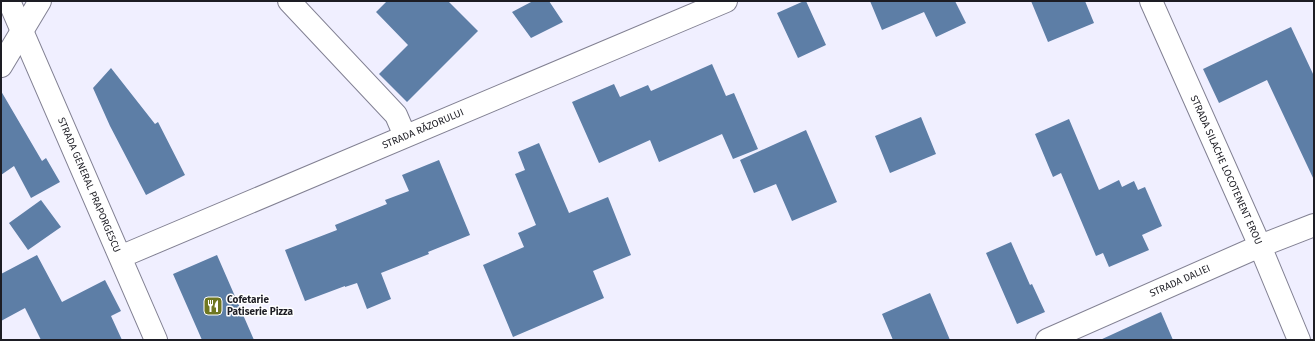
<svg xmlns="http://www.w3.org/2000/svg" width="1315" height="341" font-family="'Fira Sans',sans-serif">
	<style>
		.building { fill: #5d7ea6 }
		.lines { fill: none; stroke-linecap: round; stroke-linejoin: round }
		.minor-casing { stroke: #828193; stroke-width: 24 }
		.major-casing { stroke: #828193; stroke-width: 24 }
		.minor { stroke: #fff; stroke-width: 22 }
		.major { stroke: #fff; stroke-width: 22 }
		.labels { text-anchor: middle; dominant-baseline: central; stroke-width: 3; stroke-linejoin: round; paint-order: stroke }
		.street-label { font-size: 10px; fill: #1d1d24; stroke: #fff }
		.poi-label { font-size: 10px; font-weight: bold; fill: #1d1d24; stroke: #fff; text-anchor: start }
	</style>
	<rect width="100%" height="100%" fill="#f0efff"/>
	<path class="building" d="M 387,1 L 448,1 L 478,31 L 407,102 L 379,74 L 408,45 L 376,12 Z
		M 533,1 L 549,1 L 563,22 L 531,38 L 512,12 Z
		M 804,1 L 806,1 L 826,45 L 798,58 L 777,13 Z
		M 870,1 L 955,1 L 966,23 L 936,37 L 924,12 L 882,30 Z
		M 1031,1 L 1085,1 L 1094,23 L 1048,42 Z
		M 1291,27 L 1314,76 L 1314,180 L 1267,80 L 1219,103 L 1203,69 Z
		M 712,64 L 726,96 L 734,93 L 758,149 L 733,159 L 722,134 L 659,162 L 650,140 L 599,163 L 572,102 L 614,84 L 620,97 L 648,85 L 651,91 Z
		M 111,68 L 155,124 L 158,122 L 185,175 L 146,195 L 110,126 L 93,88 Z
		M 1,91 L 42,161 L 46,158 L 60,182 L 31,198 L 14,166 L 1,175 Z
		M 921,117 L 936,154 L 890,173 L 875,136 Z
		M 1069,119 L 1099,190 L 1119,180 L 1122,187 L 1134,181 L 1138,190 L 1145,187 L 1162,226 L 1142,235 L 1149,250 L 1109,267 L 1103,253 L 1096,256 L 1061,173 L 1053,177 L 1035,134 Z
		M 806,130 L 837,202 L 792,221 L 776,184 L 754,193 L 740,160 Z
		M 539,143 L 569,213 L 608,197 L 631,255 L 593,271 L 604,298 L 513,337 L 483,265 L 524,247 L 518,233 L 536,225 L 515,174 L 525,170 L 518,152 Z
		M 439,160 L 470,235 L 428,252 L 429,254 L 381,273 L 391,299 L 367,309 L 357,283 L 345,287 L 345,286 L 305,301 L 285,250 L 337,230 L 335,225 L 387,204 L 385,200 L 409,191 L 402,175 Z
		M 41,200 L 61,227 L 28,250 L 9,223 Z
		M 1011,242 L 1030,285 L 1032,284 L 1045,312 L 1017,324 L 986,253 Z
		M 37,255 L 62,302 L 105,280 L 121,311 L 111,316 L 122,340 L 41,340 L 25,308 L 1,321 L 1,274 Z
		M 217,255 L 254,340 L 202,340 L 173,274 Z
		M 930,293 L 950,340 L 893,340 L 882,314 Z
		M 1161,312 L 1173,340 L 1100,340 Z"/>
	<g class="lines">
		<g class="minor-casing">
			<path id="minor" d="M 9,1 L 156,340
				M 289,1 L 396,115 L 405,136
				M 1151,1 L 1260,246 L 1299,340
				M 120,257 L 726,1
				M 1047,340 L 1260,246 L 1314,225"/>
		</g>
		<g class="major-casing">
			<path id="major" d="M 1,66 L 40,1"/>
		</g>
		<use href="#minor" class="minor"/>
		<use href="#major" class="major"/>
	</g>
	<defs>
		<g id="restaurant-square" transform="scale(1)"><rect x="-9" y="-9" width="18" height="18" rx="4" fill="#6f7721" stroke="#fff"/><path d="M-5-6h1v4h1v-4h1v4h1v-4h1v5L-1.5 .5V6h-2V.5L-5-1ZM5-6V6H3V1.5H1.5Q1.5-4 5-6Z" fill="#fff"/></g>
	</defs>
	<g fill-rule="evenodd">
		<use href="#restaurant-square" x="213" y="306"/>
	</g>
	<g class="labels">
		<g class="street-label">
			<text transform="translate(423 129) rotate(-23)">STRADA RĂZORULUI</text>
			<text transform="translate(1226 170) rotate(66)">STRADA SILACHE LOCOTENENT EROU</text>
			<text transform="translate(89 185) rotate(67)">STRADA GENERAL PRAPORGESCU</text>
			<text transform="translate(1180 281) rotate(-24)">STRADA DALIEI</text>
		</g>
		<g class="poi-label">
			<text x="227" y="300">Cofetarie<tspan x="227" dy="12">Patiserie Pizza</tspan></text>
		</g>
	</g>
	<rect width="1315" height="341" fill="none" stroke="#1d1d24" stroke-width="4"/>
</svg>
